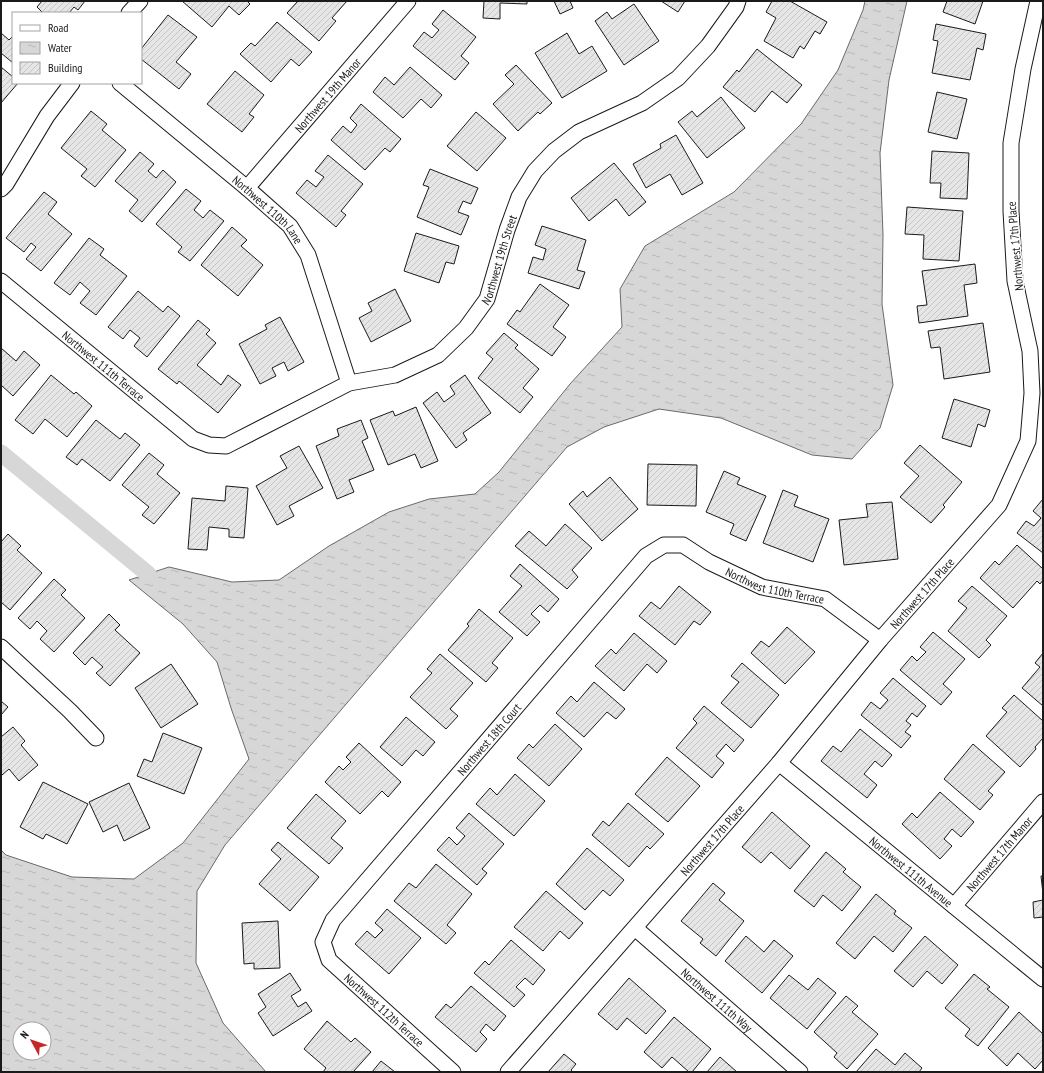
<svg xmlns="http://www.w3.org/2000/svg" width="1044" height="1073" font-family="'PT Sans Narrow',sans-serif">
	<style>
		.water { fill: url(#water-ripples); stroke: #6a6a6a; fill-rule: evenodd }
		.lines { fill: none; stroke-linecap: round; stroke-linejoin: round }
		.canal { stroke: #d7d7d7; stroke-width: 17 }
		.building { fill: url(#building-hatch); stroke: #1a1a1a }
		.street-casing { stroke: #1a1a1a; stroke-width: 17 }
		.street { stroke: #fff; stroke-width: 15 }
		.labels { text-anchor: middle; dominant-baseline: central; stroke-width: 3; stroke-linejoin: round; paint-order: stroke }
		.street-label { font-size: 12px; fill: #1a1a1a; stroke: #fff }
	</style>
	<defs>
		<pattern id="water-ripples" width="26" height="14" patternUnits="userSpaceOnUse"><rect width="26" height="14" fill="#d7d7d7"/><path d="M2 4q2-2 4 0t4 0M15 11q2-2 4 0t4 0" fill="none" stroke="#b8b8b8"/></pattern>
		<pattern id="building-hatch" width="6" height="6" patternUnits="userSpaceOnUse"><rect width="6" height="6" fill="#e6e6e6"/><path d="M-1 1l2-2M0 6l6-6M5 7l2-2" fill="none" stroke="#c5c5c5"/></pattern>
	</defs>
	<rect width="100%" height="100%" fill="#fff"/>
	<path class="water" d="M 865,1 L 907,1 L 889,80 L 880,153 L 883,235 L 882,304 L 893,385 L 880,428 L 852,459 L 812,455 L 721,418 L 659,409 L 604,427 L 567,447 L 225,845 L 197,891 L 196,963 L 223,1023 L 266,1072 L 1,1072 L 1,850 L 6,855 L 72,877 L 134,879 L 183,843 L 249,759 L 231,708 L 217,662 L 183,624 L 129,580 L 169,567 L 232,582 L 279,580 L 329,546 L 389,512 L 429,499 L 475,494 L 499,472 L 570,384 L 622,327 L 620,289 L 645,246 L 734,192 L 801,124 L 838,70 L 863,10 ZM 20,1029 L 44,1029 L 44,1053 L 20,1053 Z"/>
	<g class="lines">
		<path class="canal" d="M 1,453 L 148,574"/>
	</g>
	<path class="building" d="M 42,1 L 85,1 L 78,10 L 74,7 L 69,13 L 43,13 L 37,7 Z
		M 182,1 L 247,1 L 250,4 L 239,15 L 229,6 L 212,27 Z
		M 298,1 L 347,1 L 332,18 L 336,21 L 319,41 L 287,13 Z
		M 484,1 L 527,1 L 527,4 L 500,3 L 500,19 L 483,18 Z
		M 554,1 L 570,1 L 573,8 L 560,14 Z
		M 661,1 L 685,1 L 678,12 Z
		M 772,1 L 790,1 L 827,22 L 820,34 L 815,31 L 804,49 L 800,46 L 793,58 L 764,41 L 776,18 L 766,12 Z
		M 947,1 L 983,1 L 975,24 L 943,12 Z
		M 634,4 L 659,41 L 624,65 L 595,21 L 607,12 L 612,19 Z
		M 443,10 L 476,37 L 461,56 L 469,63 L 455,80 L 413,46 L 424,32 L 432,38 L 439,30 L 432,24 Z
		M 168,15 L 197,37 L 176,62 L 191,74 L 179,89 L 141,59 L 141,49 Z
		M 277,22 L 312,52 L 299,66 L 291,59 L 271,82 L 240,54 L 251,43 L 255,46 Z
		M 936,24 L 986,34 L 983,50 L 977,48 L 970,80 L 932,73 L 938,41 L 933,40 Z
		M 1,33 L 9,40 L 13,36 L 13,63 L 1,53 Z
		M 567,33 L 579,54 L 592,46 L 607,71 L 562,98 L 535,53 Z
		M 757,49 L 802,85 L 787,103 L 772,91 L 755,112 L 723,87 L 737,70 L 739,72 Z
		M 516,65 L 552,103 L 540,114 L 538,112 L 518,131 L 493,104 L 514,84 L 505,75 Z
		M 1,67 L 13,77 L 13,83 L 18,83 L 1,103 Z
		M 410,67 L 442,95 L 431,108 L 421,99 L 403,118 L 373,92 L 385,77 L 394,85 Z
		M 235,71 L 264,95 L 249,114 L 254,117 L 242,132 L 207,104 Z
		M 937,92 L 967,99 L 957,139 L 928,132 Z
		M 721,97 L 745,128 L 707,158 L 678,122 L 692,111 L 697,117 Z
		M 361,104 L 401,139 L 390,152 L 385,148 L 365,170 L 331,140 L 343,126 L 351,133 L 357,125 L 350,118 Z
		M 91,111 L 107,124 L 102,130 L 126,150 L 95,187 L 81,176 L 87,169 L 61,148 Z
		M 476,112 L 506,138 L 477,171 L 447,146 Z
		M 676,135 L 703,183 L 682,195 L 670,174 L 646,188 L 633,164 L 661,148 L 660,144 Z
		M 932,151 L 969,153 L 967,199 L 940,198 L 941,183 L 930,183 Z
		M 140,152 L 154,164 L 148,171 L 156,178 L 163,170 L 176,182 L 142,222 L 129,211 L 138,200 L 115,181 Z
		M 328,155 L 363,184 L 341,211 L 346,215 L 336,227 L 296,193 L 307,180 L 316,187 L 324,177 L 315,171 Z
		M 614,163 L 646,202 L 629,216 L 616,199 L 589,221 L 571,198 Z
		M 430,169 L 478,188 L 471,204 L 463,201 L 458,212 L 469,216 L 461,235 L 417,217 L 429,187 L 423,185 Z
		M 186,189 L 201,201 L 194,210 L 203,218 L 210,210 L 224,221 L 190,261 L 178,252 L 182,247 L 156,224 Z
		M 44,192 L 57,202 L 48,214 L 72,234 L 41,271 L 26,259 L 36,247 L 31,243 L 24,252 L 6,238 Z
		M 907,207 L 963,211 L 959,261 L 923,259 L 924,235 L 905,234 Z
		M 542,226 L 586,240 L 577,270 L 585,272 L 579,289 L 528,273 L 533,257 L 543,260 L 546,249 L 535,245 Z
		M 232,227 L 247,240 L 241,246 L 263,265 L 238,296 L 201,265 Z
		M 416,233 L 459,246 L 454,264 L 446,262 L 439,283 L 404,271 Z
		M 89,238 L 104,249 L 100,255 L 127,276 L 96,315 L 80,303 L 90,291 L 80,282 L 70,295 L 54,283 Z
		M 975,264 L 977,283 L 964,285 L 968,316 L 919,323 L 917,306 L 927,305 L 922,271 Z
		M 540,284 L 569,305 L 553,327 L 566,337 L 552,356 L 507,324 L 517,310 L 520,312 Z
		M 395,289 L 411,321 L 371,342 L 359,318 L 372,311 L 368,303 Z
		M 138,291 L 163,312 L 168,306 L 180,316 L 147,357 L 134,346 L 140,338 L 130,330 L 123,339 L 108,327 Z
		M 280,317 L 304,362 L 288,371 L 284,362 L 272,368 L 276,376 L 260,384 L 239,344 L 267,329 L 265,325 Z
		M 198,320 L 210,330 L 206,334 L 216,343 L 197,365 L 221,385 L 228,375 L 241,385 L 218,413 L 179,381 L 177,384 L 158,369 Z
		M 983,323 L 990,372 L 944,379 L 940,347 L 931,348 L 928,331 Z
		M 504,333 L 518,345 L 515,348 L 539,369 L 523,388 L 533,397 L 520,413 L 478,378 L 493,359 L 486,353 Z
		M 1,348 L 16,361 L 24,351 L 40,365 L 13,396 L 1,385 Z
		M 51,375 L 74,394 L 76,392 L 92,406 L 67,437 L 45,419 L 33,434 L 15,420 Z
		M 465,375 L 491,413 L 463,433 L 467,440 L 456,448 L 423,403 L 437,392 L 444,402 L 455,394 L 450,386 Z
		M 954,399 L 990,410 L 985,427 L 978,424 L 971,447 L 942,438 Z
		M 416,407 L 438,461 L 421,468 L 415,454 L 388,465 L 370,420 L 393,411 L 395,416 Z
		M 96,420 L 120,439 L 125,433 L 140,445 L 110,481 L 82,459 L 77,465 L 66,457 Z
		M 361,420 L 368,438 L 362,441 L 374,470 L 349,480 L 354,492 L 337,499 L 316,446 L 339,436 L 337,429 Z
		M 920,445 L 962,482 L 943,505 L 945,507 L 931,523 L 900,497 L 919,476 L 904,463 Z
		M 299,446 L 323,488 L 289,506 L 294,516 L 277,525 L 256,486 L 287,468 L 280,456 Z
		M 149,453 L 164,465 L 157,474 L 180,493 L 154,524 L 142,515 L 149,507 L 122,485 Z
		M 648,464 L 697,465 L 696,506 L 647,505 Z
		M 724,471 L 740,478 L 737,484 L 766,496 L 746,541 L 730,534 L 734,524 L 706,512 Z
		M 610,477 L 638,509 L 602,541 L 569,504 L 583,491 L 587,497 Z
		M 226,486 L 248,488 L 244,538 L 229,537 L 229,529 L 209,527 L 207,550 L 188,549 L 192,498 L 225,501 Z
		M 783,490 L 798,496 L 794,506 L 829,519 L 813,562 L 763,543 Z
		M 1043,499 L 1043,553 L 1017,533 L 1026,521 L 1034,526 L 1041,518 L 1033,511 Z
		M 892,502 L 898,559 L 844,565 L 839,520 L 868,517 L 866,504 Z
		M 565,524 L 592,548 L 572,570 L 578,577 L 567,589 L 515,546 L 529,531 L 546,546 Z
		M 8,534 L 21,546 L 17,550 L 42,573 L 10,610 L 1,602 L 1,542 Z
		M 1017,545 L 1043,569 L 1043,580 L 1040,584 L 1037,581 L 1013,608 L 980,578 L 995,561 L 999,565 Z
		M 520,564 L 559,599 L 548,612 L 540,605 L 531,614 L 540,622 L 527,636 L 499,612 L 522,586 L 510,576 Z
		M 54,579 L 66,590 L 61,595 L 85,618 L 54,652 L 40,639 L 47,631 L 37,621 L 30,629 L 18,618 Z
		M 679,586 L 711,612 L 700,625 L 694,621 L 675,645 L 639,616 L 651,602 L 660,609 Z
		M 972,586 L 1007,616 L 986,640 L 991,645 L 979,658 L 948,631 L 967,608 L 958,601 Z
		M 479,609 L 513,638 L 492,663 L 498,668 L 486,682 L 448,650 L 469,626 L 467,624 Z
		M 109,614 L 120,625 L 115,630 L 140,653 L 110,686 L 96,673 L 103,667 L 92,657 L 85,665 L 73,653 Z
		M 787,627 L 815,652 L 785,684 L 751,653 L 761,641 L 769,647 Z
		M 933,632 L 965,659 L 943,684 L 952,692 L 941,705 L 900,670 L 912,656 L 917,661 L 926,652 L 920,647 Z
		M 634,633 L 667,661 L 657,673 L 647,664 L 624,691 L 595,666 L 611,649 L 616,654 Z
		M 1043,653 L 1043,706 L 1022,688 L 1040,667 L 1035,663 Z
		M 440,654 L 473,683 L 450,709 L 458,716 L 446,729 L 410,697 L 432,673 L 427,669 Z
		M 742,663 L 779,695 L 751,728 L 721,703 L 739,682 L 731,676 Z
		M 171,664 L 198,704 L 161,728 L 135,688 Z
		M 893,678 L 926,706 L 917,717 L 912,713 L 906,721 L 911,725 L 905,732 L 911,736 L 901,748 L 861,715 L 871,702 L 880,709 L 888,700 L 880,693 Z
		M 594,682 L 625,709 L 616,719 L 607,712 L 584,737 L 556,713 L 571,696 L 577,702 Z
		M 1014,695 L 1043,721 L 1043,738 L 1035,747 L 1036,749 L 1020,767 L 986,736 L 1007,712 L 1002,708 Z
		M 1,701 L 8,707 L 1,715 Z
		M 704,706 L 744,740 L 734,752 L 726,744 L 716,756 L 724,763 L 712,778 L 676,748 L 697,723 L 693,719 Z
		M 406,717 L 435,742 L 423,756 L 416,750 L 402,766 L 380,747 Z
		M 555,724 L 582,749 L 549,786 L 517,758 L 529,744 L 533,748 Z
		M 13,727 L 25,741 L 21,745 L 38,765 L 19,781 L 9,769 L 2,775 L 1,774 L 1,737 Z
		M 860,729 L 892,755 L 882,767 L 875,761 L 864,774 L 877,785 L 867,798 L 821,761 L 833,746 L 841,752 Z
		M 163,733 L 202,748 L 184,794 L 137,776 L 144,759 L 152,762 Z
		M 359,743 L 401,782 L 388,797 L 382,791 L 360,814 L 325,782 L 339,766 L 343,770 L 351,762 L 346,757 Z
		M 973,744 L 1005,772 L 988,791 L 993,795 L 980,810 L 944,779 Z
		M 667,757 L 700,786 L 668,822 L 635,794 Z
		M 515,774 L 545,801 L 514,836 L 476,804 L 490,788 L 497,795 Z
		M 43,782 L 88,804 L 67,844 L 46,834 L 43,839 L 20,827 Z
		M 129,783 L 150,828 L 124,841 L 117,825 L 103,832 L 89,802 Z
		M 940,792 L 974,822 L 961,837 L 952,829 L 944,839 L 952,846 L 940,859 L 902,824 L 912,813 L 917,818 Z
		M 316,794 L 346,821 L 331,838 L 343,848 L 329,864 L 287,828 Z
		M 628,803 L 664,834 L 650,849 L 647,846 L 629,867 L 592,835 L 603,821 L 609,826 Z
		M 772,812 L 810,846 L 790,869 L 771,852 L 761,863 L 742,847 Z
		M 469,813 L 504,844 L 482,869 L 487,873 L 477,885 L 437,850 L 449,837 L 457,845 L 465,836 L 456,828 Z
		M 278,842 L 319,877 L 290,911 L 259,884 L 281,859 L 271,850 Z
		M 587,848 L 624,880 L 610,896 L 603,890 L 585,910 L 556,884 Z
		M 826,852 L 846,869 L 843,872 L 861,887 L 842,911 L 823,895 L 814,907 L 794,891 Z
		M 436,864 L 472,894 L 447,925 L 456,933 L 446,944 L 394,901 L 409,883 L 416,888 Z
		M 1041,876 L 1043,876 L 1043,894 Z
		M 713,883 L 725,893 L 719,900 L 744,921 L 716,956 L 700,943 L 703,939 L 681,921 Z
		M 546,891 L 583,923 L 569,939 L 560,931 L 543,951 L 514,927 Z
		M 876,894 L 896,911 L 894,914 L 912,928 L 893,952 L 874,936 L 855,959 L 836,943 Z
		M 1043,900 L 1043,917 L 1034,918 L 1033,902 Z
		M 387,909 L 421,938 L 389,974 L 355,944 L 367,931 L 375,938 L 383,930 L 375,923 Z
		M 278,921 L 280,968 L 254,969 L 254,963 L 244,964 L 242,923 Z
		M 746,936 L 764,952 L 774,940 L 793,956 L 762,993 L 725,961 Z
		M 925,936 L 958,965 L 942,984 L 927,971 L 913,987 L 894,971 Z
		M 511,940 L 545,970 L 533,985 L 525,978 L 516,987 L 525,995 L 514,1007 L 474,973 L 485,961 L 489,965 Z
		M 290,973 L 301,990 L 291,996 L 298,1007 L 306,1002 L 312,1011 L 273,1036 L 258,1013 L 266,1007 L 258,994 Z
		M 974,974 L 990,987 L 987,989 L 1009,1007 L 978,1046 L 965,1036 L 970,1029 L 945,1008 Z
		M 789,975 L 808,990 L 818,978 L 836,993 L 807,1029 L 770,998 Z
		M 629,978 L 666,1011 L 646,1034 L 627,1018 L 617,1030 L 598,1014 Z
		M 471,986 L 506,1016 L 494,1031 L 486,1024 L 480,1032 L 487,1039 L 476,1052 L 435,1017 L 446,1004 L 451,1008 Z
		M 846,996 L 858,1006 L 852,1012 L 878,1034 L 847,1069 L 834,1057 L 837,1053 L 814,1032 Z
		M 1019,1012 L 1043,1034 L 1043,1060 L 1035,1069 L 1018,1053 L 1007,1066 L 988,1048 Z
		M 674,1017 L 711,1049 L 692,1072 L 689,1072 L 672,1057 L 662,1068 L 644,1052 Z
		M 327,1021 L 351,1042 L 355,1038 L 371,1052 L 353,1072 L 323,1072 L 326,1068 L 304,1049 Z
		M 876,1049 L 895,1065 L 905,1053 L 922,1068 L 919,1072 L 856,1072 Z
		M 564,1054 L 576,1064 L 571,1070 L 573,1072 L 548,1072 Z
		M 720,1057 L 737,1072 L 707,1072 Z
		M 381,1061 L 395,1072 L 372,1072 Z"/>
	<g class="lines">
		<g class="street-casing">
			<g id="street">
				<path d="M 129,13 L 140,1"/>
				<path id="s1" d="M 120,83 L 247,188 L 290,226 L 308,255 L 349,383"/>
				<path id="s2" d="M 247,188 L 408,1"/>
				<path d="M 1,189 L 6,184 L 47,116 L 72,83"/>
				<path id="s3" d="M 1,281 L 193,439 L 209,445 L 226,446 L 349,383 L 395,375 L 438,355 L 466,328 L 487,299 L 507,230 L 519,197 L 535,171 L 554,151 L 579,132 L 642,103 L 678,78 L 708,46 L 736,7 L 738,1"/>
				<path d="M 1,647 L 70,711 L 96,738"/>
				<path id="s4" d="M 779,763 L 1043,979"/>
				<path id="s5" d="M 954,906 L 1043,802"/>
				<path id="s6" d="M 635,928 L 800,1072"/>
				<path id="s7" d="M 453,1072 L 329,960 L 323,942 L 333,920 L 646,556 L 664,545 L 683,545 L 709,562 L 762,587 L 825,599 L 880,640"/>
				<path id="s8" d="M 508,1072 L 779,763 L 880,640 L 999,505 L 1028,441 L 1032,393 L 1030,351 L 1015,281 L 1011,211 L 1011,143 L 1023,69 L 1038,1"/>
			</g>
		</g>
		<use href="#street" class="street"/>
	</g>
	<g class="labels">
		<g class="street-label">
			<text stroke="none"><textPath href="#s2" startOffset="123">Northwest 19th Manor</textPath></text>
			<text stroke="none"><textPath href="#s1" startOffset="195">Northwest 110th Lane</textPath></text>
			<text transform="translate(1015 246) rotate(-95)">Northwest 17th Place</text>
			<text stroke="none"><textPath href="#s3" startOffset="631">Northwest 19th Street</textPath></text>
			<text stroke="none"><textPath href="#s3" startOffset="133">Northwest 111th Terrace</textPath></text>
			<text stroke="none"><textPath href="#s7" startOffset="832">Northwest 110th Terrace</textPath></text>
			<text stroke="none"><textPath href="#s8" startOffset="633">Northwest 17th Place</textPath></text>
			<text stroke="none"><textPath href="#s7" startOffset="449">Northwest 18th Court</textPath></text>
			<text stroke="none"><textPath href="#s8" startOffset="309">Northwest 17th Place</textPath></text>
			<text stroke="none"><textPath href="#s5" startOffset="69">Northwest 17th Manor</textPath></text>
			<text stroke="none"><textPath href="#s4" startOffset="171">Northwest 111th Avenue</textPath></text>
			<text stroke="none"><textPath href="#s6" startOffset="109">Northwest 111th Way</textPath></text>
			<text transform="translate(384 1010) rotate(42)">Northwest 112th Terrace</text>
		</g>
	</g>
	<rect width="1044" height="1073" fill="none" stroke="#1a1a1a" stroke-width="4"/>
	<rect x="12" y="12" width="130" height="72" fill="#ffffff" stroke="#a3a3a3"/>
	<rect x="20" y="25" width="20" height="6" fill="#ffffff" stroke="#a3a3a3"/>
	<text x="48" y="32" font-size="12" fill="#1a1a1a">Road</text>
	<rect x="20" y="42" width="20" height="12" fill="url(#water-ripples)" stroke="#a3a3a3"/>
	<text x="48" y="52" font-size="12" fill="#1a1a1a">Water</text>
	<rect x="20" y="62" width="20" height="12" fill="url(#building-hatch)" stroke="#a3a3a3"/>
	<text x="48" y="72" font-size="12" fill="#1a1a1a">Building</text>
	<g transform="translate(32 1041) rotate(310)"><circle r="19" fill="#ffffff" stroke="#a3a3a3"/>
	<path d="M0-3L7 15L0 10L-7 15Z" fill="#c62828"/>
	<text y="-6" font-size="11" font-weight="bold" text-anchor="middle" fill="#1a1a1a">N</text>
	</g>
</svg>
